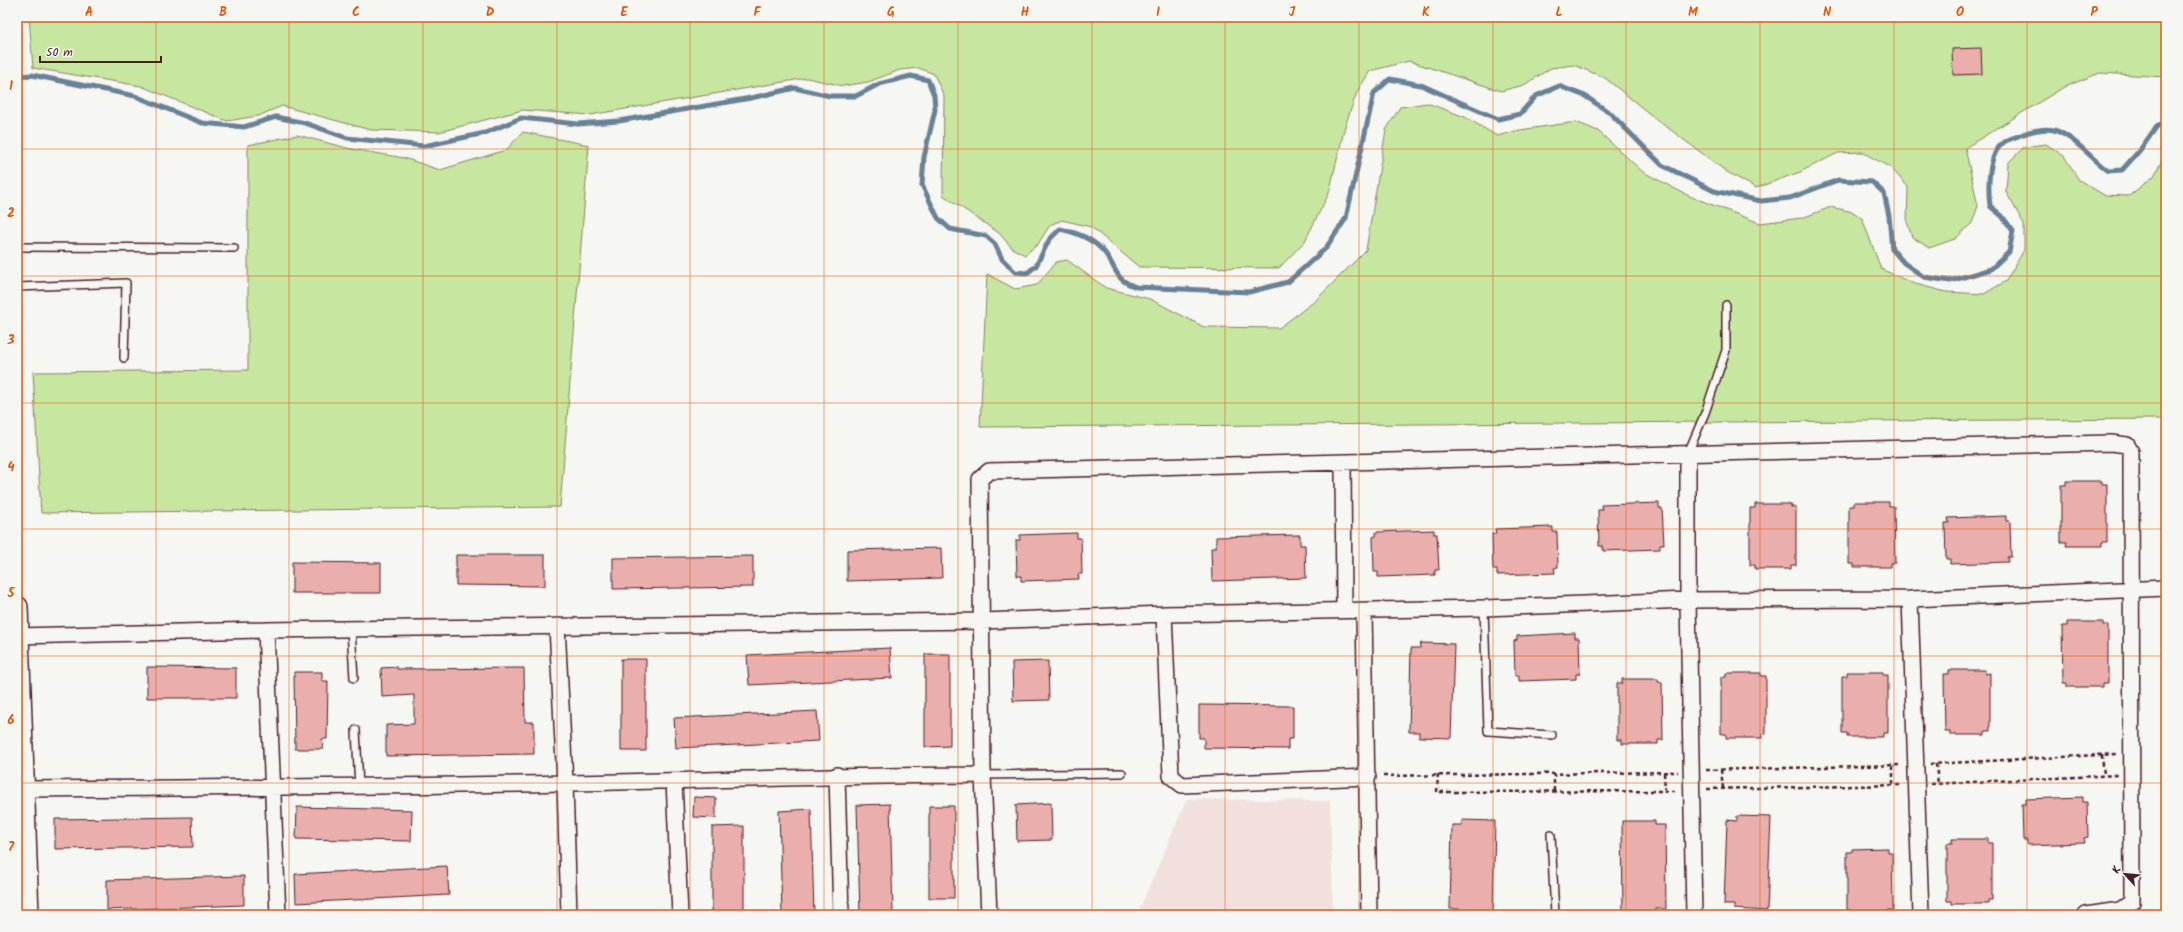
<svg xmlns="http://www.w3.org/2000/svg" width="2183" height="932" font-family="Kalam,sans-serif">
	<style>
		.built { fill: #f2e0dd }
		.green { fill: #c7e69f; stroke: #888265 }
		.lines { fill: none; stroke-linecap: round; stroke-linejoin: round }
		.stream { stroke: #698196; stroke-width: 5 }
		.building { fill: #eaaeac; stroke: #4a1f2b }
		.lane-casing { stroke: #4a1f2b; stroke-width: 10 }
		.street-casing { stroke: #4a1f2b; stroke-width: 18 }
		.secondary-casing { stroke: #4a1f2b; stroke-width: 24 }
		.path { stroke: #4a1f2b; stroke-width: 2.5; stroke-dasharray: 4 3; stroke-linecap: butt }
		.lane { stroke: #f6f6f2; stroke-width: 7 }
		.street { stroke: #f6f6f2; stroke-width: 15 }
		.secondary { stroke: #f6f6f2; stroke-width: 21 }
		.grid { fill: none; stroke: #e8590c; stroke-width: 1; stroke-opacity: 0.55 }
		.neatline { fill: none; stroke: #e8590c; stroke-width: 1.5 }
		.grid-label { font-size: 13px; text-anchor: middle; font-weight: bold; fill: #e8590c }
	</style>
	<rect width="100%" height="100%" fill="#f6f6f2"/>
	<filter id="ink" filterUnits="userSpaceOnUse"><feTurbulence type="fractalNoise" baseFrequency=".025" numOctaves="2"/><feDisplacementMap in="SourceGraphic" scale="8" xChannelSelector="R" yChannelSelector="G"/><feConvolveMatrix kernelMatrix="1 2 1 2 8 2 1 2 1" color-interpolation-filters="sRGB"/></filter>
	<g filter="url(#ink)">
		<path class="built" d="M 1187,799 L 1330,801 L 1333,915 L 1137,915 Z"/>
		<path class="green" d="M 29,17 L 2166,17 L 2166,77 L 2100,73 L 2064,87 L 1965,148 L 1978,206 L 1972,223 L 1955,239 L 1929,248 L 1912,237 L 1907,222 L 1908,187 L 1891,168 L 1862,152 L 1838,153 L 1800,172 L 1756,188 L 1727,172 L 1656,119 L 1605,78 L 1574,65 L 1551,68 L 1524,85 L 1501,91 L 1409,61 L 1370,71 L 1357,92 L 1345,126 L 1329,193 L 1305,241 L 1279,268 L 1139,267 L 1091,227 L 1062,220 L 1050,225 L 1038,244 L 1025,255 L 1012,248 L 999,233 L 943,195 L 944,96 L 934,74 L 919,68 L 900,70 L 868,82 L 843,86 L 807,78 L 590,115 L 523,110 L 439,132 L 371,130 L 282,106 L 258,116 L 227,121 L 141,86 L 33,68 Z
			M 1427,103 L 1465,117 L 1497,136 L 1520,130 L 1576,122 L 1598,131 L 1643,172 L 1689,196 L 1760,223 L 1802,218 L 1831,207 L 1853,212 L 1862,218 L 1881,269 L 1912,283 L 1946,292 L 1984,294 L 2006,281 L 2024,250 L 2024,224 L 2006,192 L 2008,163 L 2024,147 L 2046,144 L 2064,156 L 2079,180 L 2104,195 L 2129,196 L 2154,176 L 2166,152 L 2166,419 L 980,427 L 987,274 L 1015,289 L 1037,285 L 1056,262 L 1067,260 L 1106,288 L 1150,299 L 1204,327 L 1279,328 L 1315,301 L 1366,250 L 1386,130 L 1400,107 Z
			M 523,132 L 589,145 L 560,507 L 41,513 L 33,372 L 248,370 L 248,145 L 297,135 L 351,149 L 404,158 L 440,170 L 506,150 Z"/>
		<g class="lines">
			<path class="stream" d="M 17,76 L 32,75 L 135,96 L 202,123 L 244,127 L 276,117 L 305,123 L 347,138 L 424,146 L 485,133 L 521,118 L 578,124 L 619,121 L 751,98 L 795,88 L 830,96 L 856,96 L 879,84 L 911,76 L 928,80 L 934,95 L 935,110 L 924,157 L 922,185 L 938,218 L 950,229 L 986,236 L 995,244 L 1002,259 L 1015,272 L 1027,273 L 1036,266 L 1049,240 L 1060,229 C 1079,233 1099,241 1109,259 C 1118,274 1117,280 1136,287 L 1249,292 L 1288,282 L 1326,248 L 1346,218 L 1374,93 L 1390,79 L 1421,85 L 1498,119 L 1520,114 L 1536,96 L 1559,86 L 1585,96 L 1610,113 L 1662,165 L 1714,191 L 1761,201 L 1790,198 L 1838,180 L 1872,182 L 1884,193 L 1889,216 L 1892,249 L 1904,263 L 1924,277 L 1950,281 L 1991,269 L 2009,252 L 2013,231 L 2002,216 L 1990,206 C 1988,188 1987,155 2004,142 C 2008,139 2016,137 2021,135 C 2029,131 2044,128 2054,130 C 2072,135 2092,159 2108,171 L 2122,170 L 2140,150 L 2157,126 L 2166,124"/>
		</g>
		<path class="building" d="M 1981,48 L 1982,74 L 1953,75 L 1952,49 Z
			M 2066,481 L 2102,481 L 2102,484 L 2107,484 L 2107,542 L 2102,542 L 2102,546 L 2066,546 L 2067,542 L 2061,542 L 2061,485 L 2066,485 Z
			M 1854,502 L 1889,502 L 1889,506 L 1894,506 L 1895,563 L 1890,563 L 1890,567 L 1854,567 L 1854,564 L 1849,564 L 1849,506 L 1854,506 Z
			M 1659,503 L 1659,508 L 1662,508 L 1664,544 L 1660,544 L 1660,549 L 1603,551 L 1603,546 L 1599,546 L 1598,510 L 1602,510 L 1601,505 Z
			M 1755,504 L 1791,504 L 1791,507 L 1796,507 L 1796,565 L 1791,565 L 1791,569 L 1755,569 L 1755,565 L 1750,565 L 1750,508 L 1755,508 Z
			M 2006,516 L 2006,521 L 2010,521 L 2011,557 L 2007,557 L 2008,562 L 1950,564 L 1950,559 L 1946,559 L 1945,523 L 1949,523 L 1948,518 Z
			M 1553,527 L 1553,532 L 1557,532 L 1558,567 L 1554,568 L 1555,573 L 1497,575 L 1497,570 L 1493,570 L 1492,534 L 1496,534 L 1495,529 Z
			M 1434,530 L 1434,534 L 1437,534 L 1439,570 L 1435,570 L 1435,575 L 1378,577 L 1378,572 L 1374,572 L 1373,537 L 1376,536 L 1376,532 Z
			M 1077,533 L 1077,538 L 1081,538 L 1082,574 L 1078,574 L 1079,579 L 1021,581 L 1021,576 L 1017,576 L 1016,540 L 1020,540 L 1020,535 Z
			M 1300,535 L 1300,545 L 1305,545 L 1306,578 L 1212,581 L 1211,548 L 1216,548 L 1216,537 Z
			M 941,548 L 942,578 L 847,581 L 847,550 Z
			M 456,555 L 545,555 L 545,586 L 456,585 Z
			M 753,556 L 753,587 L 613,589 L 613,558 Z
			M 292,562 L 381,563 L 381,593 L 292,593 Z
			M 2067,622 L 2103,622 L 2103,625 L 2108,625 L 2108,683 L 2103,683 L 2103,687 L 2067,687 L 2067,683 L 2063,683 L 2062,626 L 2067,626 Z
			M 1575,633 L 1575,638 L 1579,638 L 1580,674 L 1576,674 L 1576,679 L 1519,681 L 1519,676 L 1515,676 L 1514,641 L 1517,640 L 1517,636 Z
			M 1421,643 L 1454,644 L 1451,738 L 1419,737 L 1419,732 L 1409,732 L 1411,648 L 1420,648 Z
			M 890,648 L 892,678 L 749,685 L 747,655 Z
			M 925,654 L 950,654 L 950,746 L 925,747 Z
			M 621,659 L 646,659 L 646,751 L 621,751 Z
			M 1048,661 L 1049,700 L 1013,701 L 1012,662 Z
			M 147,667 L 236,668 L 236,698 L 147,698 Z
			M 397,667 L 397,669 L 524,668 L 525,722 L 534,722 L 534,754 L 386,756 L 386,725 L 414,724 L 414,695 L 382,697 L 381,668 Z
			M 1949,670 L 1985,670 L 1985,674 L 1990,673 L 1990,731 L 1985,731 L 1985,735 L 1950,735 L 1950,732 L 1945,732 L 1944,674 L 1949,674 Z
			M 294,672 L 322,672 L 322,681 L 328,681 L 327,739 L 322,739 L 323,749 L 295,749 Z
			M 1847,672 L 1883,672 L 1883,675 L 1888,675 L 1888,733 L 1883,733 L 1883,737 L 1847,737 L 1847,733 L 1842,733 L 1842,676 L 1847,676 Z
			M 1726,673 L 1761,673 L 1761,676 L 1766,676 L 1766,734 L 1762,734 L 1762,738 L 1726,738 L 1726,734 L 1721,734 L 1721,677 L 1726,677 Z
			M 1622,679 L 1658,679 L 1658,682 L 1662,682 L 1663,740 L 1658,740 L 1658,744 L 1622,744 L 1622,740 L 1617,740 L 1617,683 L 1622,683 Z
			M 1199,705 L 1293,706 L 1293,739 L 1288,739 L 1288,749 L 1204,748 L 1204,738 L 1199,738 Z
			M 817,711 L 819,741 L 676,748 L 674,718 Z
			M 694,797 L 716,798 L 716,818 L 693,817 Z
			M 2083,797 L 2083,802 L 2087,802 L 2088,837 L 2084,838 L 2085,843 L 2027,845 L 2027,840 L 2023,840 L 2022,804 L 2026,804 L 2026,799 Z
			M 1051,803 L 1052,840 L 1017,841 L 1016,805 Z
			M 890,804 L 893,914 L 860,915 L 857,805 Z
			M 929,806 L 954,806 L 954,898 L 929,898 Z
			M 297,807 L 412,810 L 411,841 L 296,839 Z
			M 811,809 L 814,915 L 782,915 L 779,811 Z
			M 1737,816 L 1771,817 L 1767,911 L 1734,909 L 1734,905 L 1724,905 L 1727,820 L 1737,821 Z
			M 192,817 L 193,847 L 55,849 L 55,819 Z
			M 1462,820 L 1495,821 L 1493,915 L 1460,914 L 1460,909 L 1450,909 L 1452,825 L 1462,825 Z
			M 1622,821 L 1655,821 L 1655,825 L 1665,825 L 1666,909 L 1656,909 L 1656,914 L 1623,915 Z
			M 744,826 L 744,915 L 712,915 L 712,827 Z
			M 1952,839 L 1988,839 L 1988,843 L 1992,843 L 1992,900 L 1988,900 L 1988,904 L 1952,904 L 1952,901 L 1947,901 L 1947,843 L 1952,843 Z
			M 1888,848 L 1888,852 L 1892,852 L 1893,910 L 1888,910 L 1888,913 L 1852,914 L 1852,910 L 1847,910 L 1847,852 L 1852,852 L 1852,849 Z
			M 447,866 L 449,895 L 296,903 L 295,874 Z
			M 244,876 L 244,905 L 107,910 L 107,880 Z"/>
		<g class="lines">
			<g class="lane-casing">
				<path id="lane" d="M 17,247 L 234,248
					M 17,287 L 126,283 L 124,358
					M 1688,453 L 1705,413 L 1726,350 L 1726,305
					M 1484,608 L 1488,731 L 1552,735
					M 351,629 L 354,678
					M 356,730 L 359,787
					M 983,775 L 1122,773
					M 1551,835 L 1555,915"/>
			</g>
			<g class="street-casing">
				<path id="street" d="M 1688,453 L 1688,600 L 1694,915
					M 1343,463 L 1344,610
					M 1910,599 L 1921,915
					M 1364,611 L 1369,915
					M 1164,614 L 1171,776 L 1182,785 L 1368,777
					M 557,626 L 565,783 L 569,915
					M 266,630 L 278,915
					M 18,636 L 266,630 L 982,621 L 1164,614 L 1484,608 L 1688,600 L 1910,599 L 2166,588
					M 837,775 L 841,915
					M 674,781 L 680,915
					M 23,789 C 205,788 387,787 568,783 C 706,781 844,775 983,775
					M 989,915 L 983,775 L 980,479 L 989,471 L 2111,443 L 2127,445 L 2131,452 L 2132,902 L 2120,910 L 2086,915"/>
			</g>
			<g class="secondary-casing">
				<path id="secondary" d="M 17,607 L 28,915"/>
			</g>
			<path class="path" d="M 2102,755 L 2104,775
				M 1930,764 L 2117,754
				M 1936,764 L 1938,784
				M 1893,766 L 1893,785
				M 1706,770 L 1901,765
				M 1721,770 L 1723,788
				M 1554,773 L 1554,791
				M 1664,773 L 1665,791
				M 1438,774 L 1437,792 L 1676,791
				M 1383,776 L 1678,772
				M 1931,784 L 2118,775
				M 1707,789 L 1902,785"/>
			<use href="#lane" class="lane"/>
			<use href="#street" class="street"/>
			<use href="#secondary" class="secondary"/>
		</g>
	</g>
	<path class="grid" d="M 156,17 L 156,915M 289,17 L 289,915M 423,17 L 423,915M 557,17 L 557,915M 690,17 L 690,915M 824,17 L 824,915M 958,17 L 958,915M 1092,17 L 1092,915M 1225,17 L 1225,915M 1359,17 L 1359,915M 1493,17 L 1493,915M 1626,17 L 1626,915M 1760,17 L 1760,915M 1894,17 L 1894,915M 2027,17 L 2027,915M 17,149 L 2166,149M 17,276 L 2166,276M 17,403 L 2166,403M 17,529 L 2166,529M 17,656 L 2166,656M 17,783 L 2166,783"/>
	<rect width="2183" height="932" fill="none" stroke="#f6f6f2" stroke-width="44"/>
	<g transform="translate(2125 874) rotate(297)" stroke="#f6f6f2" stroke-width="3" paint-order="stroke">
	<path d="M0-3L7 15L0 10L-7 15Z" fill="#4a1f2b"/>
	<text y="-6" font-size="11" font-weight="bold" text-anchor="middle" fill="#4a1f2b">K</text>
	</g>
	<path d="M40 56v6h121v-6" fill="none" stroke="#4a1f2b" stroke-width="2"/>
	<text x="46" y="56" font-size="12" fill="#4a1f2b" stroke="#f6f6f2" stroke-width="3" paint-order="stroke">50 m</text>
	<rect x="22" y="22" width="2139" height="888" class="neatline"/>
	<g class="grid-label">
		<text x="89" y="16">A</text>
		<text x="223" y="16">B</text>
		<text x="356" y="16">C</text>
		<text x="490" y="16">D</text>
		<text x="624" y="16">E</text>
		<text x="757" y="16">F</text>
		<text x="891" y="16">G</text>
		<text x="1025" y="16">H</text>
		<text x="1158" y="16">I</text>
		<text x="1292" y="16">J</text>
		<text x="1426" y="16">K</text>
		<text x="1559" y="16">L</text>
		<text x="1693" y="16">M</text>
		<text x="1827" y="16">N</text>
		<text x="1960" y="16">O</text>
		<text x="2094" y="16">P</text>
		<text x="11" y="90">1</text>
		<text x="11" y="217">2</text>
		<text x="11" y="344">3</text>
		<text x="11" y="471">4</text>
		<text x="11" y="597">5</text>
		<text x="11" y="724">6</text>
		<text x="11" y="851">7</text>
	</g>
</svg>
